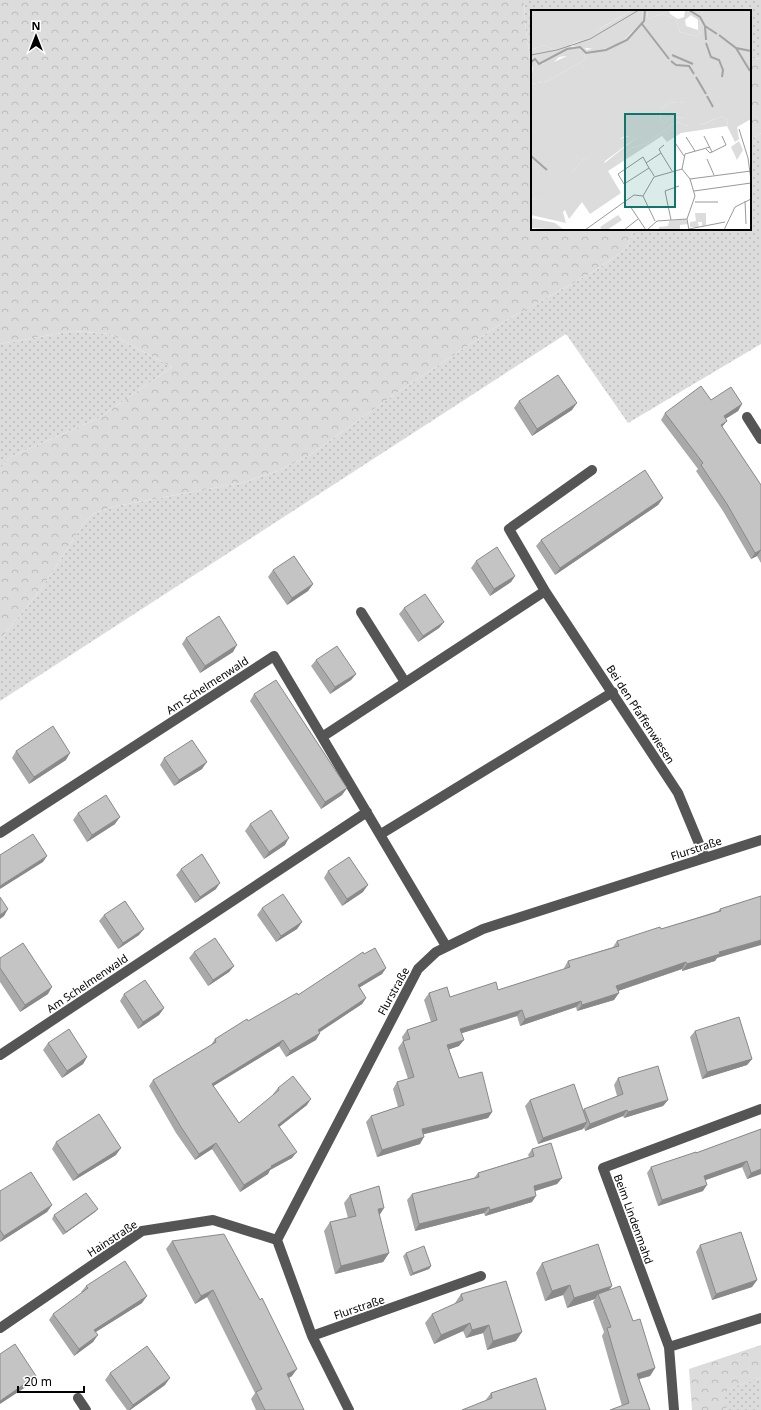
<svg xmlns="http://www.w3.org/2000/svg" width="761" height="1410" font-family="'Noto Sans',sans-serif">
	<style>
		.green { fill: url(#green-dots) }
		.forest { fill: url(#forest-crowns) }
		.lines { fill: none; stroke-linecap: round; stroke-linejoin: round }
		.minor { stroke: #555; stroke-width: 10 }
		.wall { fill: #a9a9a9 }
		.shaded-wall { fill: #898989 }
		.building { fill: #c4c4c4; stroke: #898989 }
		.labels { text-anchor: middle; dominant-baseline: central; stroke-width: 3.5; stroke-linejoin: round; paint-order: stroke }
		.street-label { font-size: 11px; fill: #000; stroke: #fff }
		.inset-river { fill: none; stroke: #a3a3a3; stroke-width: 2 }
		.inset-road { fill: none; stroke: #999; stroke-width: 1 }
		.view { fill: #0f766e; fill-opacity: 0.15; stroke: #0f766e; stroke-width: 2 }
		.inset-edge { fill: none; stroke: #000; stroke-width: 2 }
	</style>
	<defs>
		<pattern id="green-dots" width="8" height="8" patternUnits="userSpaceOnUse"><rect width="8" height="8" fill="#dcdcdc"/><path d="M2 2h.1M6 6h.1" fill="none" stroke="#bbb" stroke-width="1.8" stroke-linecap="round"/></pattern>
		<pattern id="forest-crowns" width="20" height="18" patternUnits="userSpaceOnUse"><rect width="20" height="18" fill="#dcdcdc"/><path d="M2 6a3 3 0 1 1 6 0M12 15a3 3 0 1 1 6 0" fill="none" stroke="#bbb"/></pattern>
	</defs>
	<rect width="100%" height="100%" fill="#fff"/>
	<path class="green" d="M 524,0 L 761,0 L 761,58 L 750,59 L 750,11 L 532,11 L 532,75 L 525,23 Z
		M 761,133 L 761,344 L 628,423 L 566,334 L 0,701 L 0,640 L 41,589 L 84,523 L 94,513 L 116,506 L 241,483 L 275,472 L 310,455 L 395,394 L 505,321 L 593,272 L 626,249 L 634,229 L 750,229 L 750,140 Z
		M 73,331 L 110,334 L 172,367 L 99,418 L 10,457 L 0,469 L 0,344 Z
		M 761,1378 L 761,1410 L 727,1410 L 723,1390 Z"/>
	<path class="forest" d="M 0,0 L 524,0 L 525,23 L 532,75 L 532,229 L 634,229 L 626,249 L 593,272 L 505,321 L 395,394 L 310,455 L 275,472 L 241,483 L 116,506 L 94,513 L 84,523 L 41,589 L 0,640 L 0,469 L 10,457 L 99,418 L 172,367 L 110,334 L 73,331 L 0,344 Z
		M 761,58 L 761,133 L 750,140 L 750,59 Z
		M 761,1345 L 761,1378 L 724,1390 L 727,1410 L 692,1410 L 689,1369 Z"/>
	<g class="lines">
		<path class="minor" d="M 747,417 L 761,439
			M 545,591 L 678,793 L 705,858
			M 361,612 L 405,682
			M 322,737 L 545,591 L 509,529 L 592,470
			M 0,833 L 274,656 L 446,946
			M 381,834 L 613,692
			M 0,1055 L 367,812
			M 0,1328 L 142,1231 L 213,1220 L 277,1240
			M 312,1336 L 481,1276
			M 669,1347 L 761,1318
			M 78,1398 L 86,1410
			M 349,1410 L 312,1336 L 277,1240 L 418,969 L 436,952 L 483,929 L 761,840
			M 674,1410 L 669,1347 L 603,1168 L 761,1109"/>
	</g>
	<path class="wall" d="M 711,400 L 742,404 L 738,411 L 725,419 L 722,427 L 761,485 L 761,563 L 757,556 L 751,559 L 723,511 L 696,471 L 698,469 L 661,420 L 665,413 Z
		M 519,401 L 572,410 L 532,436 L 514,408 Z
		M 663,498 L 658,505 L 555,575 L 536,546 L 541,540 Z
		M 476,561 L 515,576 L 511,582 L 490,596 L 471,568 Z
		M 273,570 L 313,584 L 308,591 L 287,605 L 268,577 Z
		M 404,608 L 444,622 L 439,628 L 418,642 L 399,614 Z
		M 186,638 L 233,652 L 200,673 L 182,644 Z
		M 316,660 L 356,674 L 351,680 L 330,694 L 311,666 Z
		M 254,694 L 347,788 L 342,795 L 321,809 L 250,701 Z
		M 16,751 L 66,760 L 29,784 L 12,758 Z
		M 164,758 L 202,769 L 174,786 L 160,765 Z
		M 78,813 L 115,824 L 87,842 L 73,820 Z
		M 250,824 L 285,845 L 264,859 L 245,831 Z
		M 181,869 L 216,889 L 195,903 L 176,875 Z
		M 328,871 L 363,892 L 342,906 L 324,878 Z
		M 761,896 L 715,961 L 682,971 L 682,969 L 618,991 L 614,1000 L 577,1011 L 576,1007 L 520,1026 L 517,1016 L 462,1033 L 459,1046 L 449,1049 L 459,1078 L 492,1112 L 488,1118 L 423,1134 L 420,1144 L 377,1157 L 366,1122 L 371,1116 L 398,1107 L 393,1089 L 397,1082 L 408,1079 L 398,1048 L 403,1041 L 402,1037 L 407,1030 L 431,1022 L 424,1000 L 429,993 L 450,997 L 498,990 L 564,969 L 564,968 L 568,961 L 613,947 L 617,941 L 661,929 L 718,911 L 720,909 Z
		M 262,908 L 302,922 L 297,929 L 276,942 L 257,915 Z
		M 104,915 L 139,935 L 118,949 L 99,921 Z
		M 194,952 L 234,966 L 229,972 L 208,986 L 189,958 Z
		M 364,954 L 386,968 L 382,974 L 359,988 L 366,998 L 362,1004 L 319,1032 L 320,1033 L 316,1040 L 286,1057 L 279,1046 L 213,1086 L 239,1123 L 274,1095 L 273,1094 L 278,1088 L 307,1105 L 279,1127 L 292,1158 L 270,1170 L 268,1174 L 240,1192 L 212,1149 L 195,1160 L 176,1133 L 149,1086 L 153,1080 L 211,1045 L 215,1039 L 298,995 Z
		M 0,958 L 48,994 L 20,1012 L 0,982 Z
		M 124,994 L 164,1008 L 159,1015 L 138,1029 L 120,1001 Z
		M 695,1031 L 752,1059 L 747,1065 L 702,1079 L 690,1037 Z
		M 48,1043 L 87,1057 L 83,1064 L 62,1078 L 43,1050 Z
		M 618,1078 L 668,1100 L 663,1106 L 624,1118 L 623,1116 L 585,1131 L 584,1127 L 583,1129 L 538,1144 L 525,1106 L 530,1100 L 583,1110 L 584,1109 L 617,1096 L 614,1085 Z
		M 761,1129 L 761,1174 L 747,1179 L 742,1167 L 706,1180 L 703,1191 L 658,1206 L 647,1173 L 651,1167 L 696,1153 Z
		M 56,1142 L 116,1155 L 73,1181 L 52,1149 Z
		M 532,1149 L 562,1178 L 557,1184 L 535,1191 L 532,1202 L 485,1216 L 484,1213 L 415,1231 L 407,1200 L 412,1194 L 474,1178 L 478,1173 L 529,1157 L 528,1155 Z
		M 0,1191 L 52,1205 L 47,1212 L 0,1242 Z
		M 350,1195 L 379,1215 L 389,1253 L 383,1262 L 335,1274 L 324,1231 L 330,1222 L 348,1218 L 344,1203 Z
		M 95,1212 L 63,1235 L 52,1219 L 54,1215 Z
		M 172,1241 L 292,1376 L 289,1378 L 304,1410 L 256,1410 L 251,1399 L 255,1393 L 207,1297 L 195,1304 L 166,1249 Z
		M 700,1245 L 757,1280 L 752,1287 L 712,1300 L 696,1252 Z
		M 406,1253 L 431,1266 L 429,1269 L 410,1276 L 403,1256 Z
		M 542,1263 L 609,1290 L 633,1321 L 655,1368 L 650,1376 L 639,1379 L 650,1410 L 622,1406 L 602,1336 L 604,1332 L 593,1302 L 595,1299 L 567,1308 L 563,1295 L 545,1301 L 536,1273 Z
		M 86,1286 L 142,1303 L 96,1332 L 93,1342 L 74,1356 L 49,1320 L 53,1314 L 82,1293 L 81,1292 Z
		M 461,1294 L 516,1341 L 487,1350 L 483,1333 L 466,1338 L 463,1331 L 434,1344 L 425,1323 L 432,1314 L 455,1304 L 455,1303 Z
		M 110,1373 L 165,1385 L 130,1410 L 127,1410 L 105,1380 Z
		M 536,1378 L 485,1401 L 491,1393 Z"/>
	<path class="shaded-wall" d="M 577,403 L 572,410 L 532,436 L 537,429 Z
		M 742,404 L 738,411 L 719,423 L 724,416 Z
		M 727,421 L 722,427 L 721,425 Z
		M 663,498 L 658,505 L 555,575 L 560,568 Z
		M 761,550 L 757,556 L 751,559 L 755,553 Z
		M 515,576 L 511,582 L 490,596 L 494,589 Z
		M 313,584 L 308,591 L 287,605 L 292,598 Z
		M 444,622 L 439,628 L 418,642 L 423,636 Z
		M 237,645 L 233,652 L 200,673 L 205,666 Z
		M 356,674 L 351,680 L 330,694 L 335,687 Z
		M 70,753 L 66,760 L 29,784 L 34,777 Z
		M 207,762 L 202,769 L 174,786 L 179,780 Z
		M 347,788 L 342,795 L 321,809 L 325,802 Z
		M 120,817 L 115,824 L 87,842 L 92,835 Z
		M 289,838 L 285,845 L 264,859 L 269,852 Z
		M 47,856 L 43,862 L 0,889 L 0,886 Z
		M 220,883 L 216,889 L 195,903 L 200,897 Z
		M 368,885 L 363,892 L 342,906 L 347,899 Z
		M 8,909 L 4,916 L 0,919 L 0,915 Z
		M 302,922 L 297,929 L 276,942 L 281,936 Z
		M 144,929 L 139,935 L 118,949 L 123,943 Z
		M 761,940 L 761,945 L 717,958 L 715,961 L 682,971 L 687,964 L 719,952 Z
		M 686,962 L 682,969 L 612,993 L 616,986 Z
		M 234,966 L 229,972 L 208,986 L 213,980 Z
		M 386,968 L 382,974 L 353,991 L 358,985 Z
		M 52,987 L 48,994 L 20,1012 L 25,1005 Z
		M 619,993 L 614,1000 L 577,1011 L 582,1005 Z
		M 366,998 L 362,1004 L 314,1036 L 318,1030 Z
		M 581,1001 L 576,1007 L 520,1026 L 525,1019 Z
		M 164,1008 L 159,1015 L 138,1029 L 143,1022 Z
		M 522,1010 L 517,1016 L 456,1035 L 460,1029 Z
		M 320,1033 L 316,1040 L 286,1057 L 290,1051 Z
		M 283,1040 L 279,1046 L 207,1090 L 212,1084 Z
		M 464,1040 L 459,1046 L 442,1052 L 447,1045 Z
		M 87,1057 L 83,1064 L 62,1078 L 67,1071 Z
		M 752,1059 L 747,1065 L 702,1079 L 707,1072 Z
		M 311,1099 L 307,1105 L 274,1131 L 278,1125 Z
		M 668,1100 L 663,1106 L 624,1118 L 628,1112 Z
		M 627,1110 L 623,1116 L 585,1131 L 590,1124 Z
		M 492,1112 L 488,1118 L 417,1136 L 422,1129 Z
		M 587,1122 L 583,1129 L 538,1144 L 543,1138 Z
		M 424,1137 L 420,1144 L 377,1157 L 382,1150 Z
		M 216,1143 L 212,1149 L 195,1160 L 199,1154 Z
		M 121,1148 L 116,1155 L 73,1181 L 78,1175 Z
		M 297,1152 L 292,1158 L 270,1170 L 268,1174 L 240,1192 L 244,1185 L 271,1166 Z
		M 747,1161 L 742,1167 L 700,1182 L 704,1176 Z
		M 761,1169 L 761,1174 L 747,1179 L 751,1173 Z
		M 562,1178 L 557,1184 L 529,1193 L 534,1186 Z
		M 707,1185 L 703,1191 L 658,1206 L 662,1200 Z
		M 536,1196 L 532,1202 L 485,1216 L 490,1210 Z
		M 52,1205 L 47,1212 L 0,1242 L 4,1236 Z
		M 489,1207 L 484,1213 L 415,1231 L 419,1224 Z
		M 384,1208 L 379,1216 L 378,1209 Z
		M 98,1209 L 95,1212 L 63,1235 L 66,1232 Z
		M 389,1253 L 383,1262 L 335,1274 L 341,1266 Z
		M 431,1266 L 429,1269 L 410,1276 L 413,1273 Z
		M 757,1280 L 752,1287 L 712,1300 L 716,1294 Z
		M 570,1285 L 563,1295 L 545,1301 L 552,1291 Z
		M 612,1286 L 605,1296 L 598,1294 L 595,1299 L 567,1308 L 574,1298 Z
		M 213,1290 L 207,1297 L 195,1304 L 201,1296 Z
		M 147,1296 L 142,1303 L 89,1336 L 94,1330 Z
		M 470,1323 L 463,1331 L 434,1344 L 441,1335 Z
		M 489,1325 L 483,1333 L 466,1338 L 472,1330 Z
		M 522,1332 L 516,1341 L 487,1350 L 493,1341 Z
		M 98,1335 L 93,1342 L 74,1356 L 79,1349 Z
		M 655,1368 L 650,1376 L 632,1381 L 637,1374 Z
		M 297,1369 L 292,1376 L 282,1381 L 287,1374 Z
		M 36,1376 L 32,1383 L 0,1404 L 0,1401 Z
		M 170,1378 L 165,1385 L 130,1410 L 129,1410 L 133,1405 Z"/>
	<path class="building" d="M 558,375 L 577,403 L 537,429 L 519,401 Z
		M 701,386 L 711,400 L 731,387 L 742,404 L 724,416 L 727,421 L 721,425 L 761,485 L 761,550 L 755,553 L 727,504 L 701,465 L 703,463 L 665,413 Z
		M 645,470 L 663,498 L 560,568 L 541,540 Z
		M 497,547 L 515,576 L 494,589 L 476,561 Z
		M 294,556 L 313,584 L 292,598 L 273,570 Z
		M 425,594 L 444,622 L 423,636 L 404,608 Z
		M 219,616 L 237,645 L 205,666 L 186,638 Z
		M 337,646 L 356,674 L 335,687 L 316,660 Z
		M 276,680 L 347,788 L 325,802 L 254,694 Z
		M 53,726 L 70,753 L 34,777 L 16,751 Z
		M 192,740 L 207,762 L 179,780 L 164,758 Z
		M 106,795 L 120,817 L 92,835 L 78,813 Z
		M 271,810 L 289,838 L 269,852 L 250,824 Z
		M 33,834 L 47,856 L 0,886 L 0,855 Z
		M 202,854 L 220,883 L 200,897 L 181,869 Z
		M 349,857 L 368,885 L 347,899 L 328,871 Z
		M 283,894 L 302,922 L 281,936 L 262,908 Z
		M 761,896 L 761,940 L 719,952 L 720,954 L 687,964 L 686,962 L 616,986 L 619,993 L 582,1005 L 581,1001 L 525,1019 L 522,1010 L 460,1029 L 464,1040 L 447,1045 L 459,1078 L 482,1072 L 492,1112 L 422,1129 L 424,1137 L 382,1150 L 371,1116 L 404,1105 L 397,1082 L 414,1077 L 403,1041 L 410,1039 L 407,1030 L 437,1020 L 429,993 L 447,987 L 450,997 L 496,982 L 498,990 L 570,967 L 568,961 L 619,946 L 617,941 L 660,927 L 661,929 L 721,911 L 720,909 Z
		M 0,897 L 8,909 L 0,915 Z
		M 125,901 L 144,929 L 123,943 L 104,915 Z
		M 215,938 L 234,966 L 213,980 L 194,952 Z
		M 23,943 L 52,987 L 25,1005 L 0,968 L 0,958 Z
		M 375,948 L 386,968 L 358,985 L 366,998 L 318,1030 L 320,1033 L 290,1051 L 283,1040 L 212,1084 L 239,1123 L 279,1090 L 278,1088 L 293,1076 L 311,1099 L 278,1125 L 297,1152 L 271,1166 L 272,1167 L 244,1185 L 216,1143 L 199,1154 L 181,1127 L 153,1080 L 216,1042 L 215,1039 L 247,1019 L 248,1021 L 297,993 L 298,995 L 363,952 L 364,954 Z
		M 145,980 L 164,1008 L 143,1022 L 124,994 Z
		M 739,1017 L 752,1059 L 707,1072 L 695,1031 Z
		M 69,1029 L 87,1057 L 67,1071 L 48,1043 Z
		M 658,1066 L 668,1100 L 628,1112 L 627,1110 L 590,1124 L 584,1109 L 623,1094 L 618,1078 Z
		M 574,1084 L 587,1122 L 543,1138 L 530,1100 Z
		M 99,1114 L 121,1148 L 78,1175 L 56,1142 Z
		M 761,1129 L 761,1169 L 751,1173 L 747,1161 L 704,1176 L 707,1185 L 662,1200 L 651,1167 L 696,1152 L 696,1153 Z
		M 551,1143 L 562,1178 L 534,1186 L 536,1196 L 490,1210 L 489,1207 L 419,1224 L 412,1194 L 479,1177 L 478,1173 L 534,1156 L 532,1149 Z
		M 31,1172 L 52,1205 L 4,1236 L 0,1230 L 0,1191 Z
		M 379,1186 L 384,1208 L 378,1209 L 389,1253 L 341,1266 L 330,1222 L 356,1216 L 350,1195 Z
		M 86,1193 L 98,1209 L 66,1232 L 54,1215 Z
		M 741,1232 L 757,1280 L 716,1294 L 700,1245 Z
		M 224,1234 L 260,1300 L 262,1298 L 297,1369 L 287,1374 L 304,1410 L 265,1410 L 256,1392 L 262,1389 L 213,1290 L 201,1296 L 172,1241 Z
		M 598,1244 L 612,1286 L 574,1298 L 570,1285 L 552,1291 L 542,1263 Z
		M 424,1246 L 431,1266 L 413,1273 L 406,1253 Z
		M 125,1261 L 147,1296 L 94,1330 L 98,1335 L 79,1349 L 53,1314 L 88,1288 L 86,1286 Z
		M 506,1281 L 522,1332 L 493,1341 L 489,1325 L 472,1330 L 470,1323 L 441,1335 L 432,1314 L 463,1300 L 461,1294 Z
		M 620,1286 L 633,1321 L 640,1319 L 655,1368 L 637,1374 L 650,1410 L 610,1410 L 629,1403 L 607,1328 L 611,1327 L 598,1294 Z
		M 15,1344 L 36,1376 L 0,1401 L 0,1354 Z
		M 147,1346 L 170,1378 L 133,1405 L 110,1373 Z
		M 536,1378 L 546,1410 L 462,1410 L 492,1398 L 491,1393 Z"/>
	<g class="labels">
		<g class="street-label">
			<text transform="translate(207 685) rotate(-33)">Am Schelmenwald</text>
			<text transform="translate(641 714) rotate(57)">Bei den Pfaffenwiesen</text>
			<text transform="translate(696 848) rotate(-18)">Flurstraße</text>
			<text transform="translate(87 983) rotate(-34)">Am Schelmenwald</text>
			<text transform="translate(393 991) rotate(-61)">Flurstraße</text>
			<text transform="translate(634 1219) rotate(70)">Beim Lindenmahd</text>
			<text transform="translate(112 1238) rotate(-33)">Hainstraße</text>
			<text transform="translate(359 1307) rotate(-19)">Flurstraße</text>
		</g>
	</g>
	<g transform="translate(531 10)">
		<rect width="220" height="220" fill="#fff"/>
		<path d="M 101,0 L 111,0 L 112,12 L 88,34 L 71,40 L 40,36 ZM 116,0 L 138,0 L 139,4 L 147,9 L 153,7 L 154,0 L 159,0 L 170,9 L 168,27 L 149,22 L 145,9 L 130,4 L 117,9 ZM 160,5 L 167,10 L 167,20 L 155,16 L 154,10 ZM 13,35 L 26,41 L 16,49 L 0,49 L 0,40 ZM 49,39 L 53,42 L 55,49 L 17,71 L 0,74 L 2,55 L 23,52 L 36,46 L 40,48 ZM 148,92 L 155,93 L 156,107 L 139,108 L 133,114 L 130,110 L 129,100 L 139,93 ZM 191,106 L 197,110 L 196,116 L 150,123 L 136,132 L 131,126 L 77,161 L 90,183 L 59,204 L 51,192 L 38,209 L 34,200 L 32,202 L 35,213 L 0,205 L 0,190 L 31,181 L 41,170 L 41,162 L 53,149 L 85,130 L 99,126 L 105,128 L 74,151 L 72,157 L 89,150 L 100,138 L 114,134 L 146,112 L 157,116 L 170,115 ZM 208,131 L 212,140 L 206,150 L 200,137 ZM 164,203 L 175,203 L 175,215 L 171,216 L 171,212 L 167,212 L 168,217 L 159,217 L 159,212 L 165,211 ZM 87,205 L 91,210 L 76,220 L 71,220 L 69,217 ZM 0,208 L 24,213 L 33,220 L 0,218 ZM 155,209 L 157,214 L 149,215 L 149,220 L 128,220 L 128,217 L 137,216 L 138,211 Z" fill="#dcdcdc" fill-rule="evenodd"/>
		<path d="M 0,0 L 101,0 L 70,18 L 58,27 L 39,35 L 42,38 L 51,35 L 56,40 L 64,38 L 71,40 L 88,34 L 104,20 L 112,12 L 111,0 L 123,0 L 116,1 L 117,9 L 130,4 L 145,9 L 149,22 L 168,27 L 170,9 L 159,0 L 220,0 L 220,109 L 206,117 L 208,129 L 204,132 L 196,116 L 197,110 L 191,106 L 167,116 L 157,116 L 146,112 L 114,134 L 100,138 L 89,150 L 60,164 L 105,128 L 94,126 L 53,149 L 41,162 L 41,170 L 36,181 L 0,190 L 0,74 L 17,71 L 55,49 L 53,42 L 49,39 L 44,48 L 38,49 L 35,46 L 28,47 L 19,56 L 12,53 L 10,57 L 0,57 L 0,49 L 13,47 L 16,49 L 17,42 L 26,41 L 13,35 L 0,40 ZM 148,92 L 154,93 L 156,107 L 139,108 L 133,114 L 130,110 L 129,100 L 139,93 Z" fill="#dcdcdc" fill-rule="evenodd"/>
		<path class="inset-river" d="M 158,0 L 169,7 L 174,16 L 175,30M 111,14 L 138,49M 174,16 L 186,24M 188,25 L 205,38 L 220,41M 175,33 L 180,47 L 188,50 L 192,60 L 191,67M 205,38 L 219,61M 141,45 L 162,54M 140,51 L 145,55 L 158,56 L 163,64M 0,52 L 4,49 L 8,54 L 36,39 L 49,37 L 55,43 L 75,40 L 96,30 L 113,11 L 114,0M 165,67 L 175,84M 176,86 L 182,97M 0,146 L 16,160"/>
		<path class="inset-road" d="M 0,45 L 26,40 L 59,29 L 108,0M 208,119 L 217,148 L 220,170M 173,126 L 181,142M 155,127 L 164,141M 143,131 L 153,146M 175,139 L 179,143 L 195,135 L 191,126M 130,143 L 141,161M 176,149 L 183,165M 115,153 L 130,143 L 128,139 L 133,135M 118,158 L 93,174 L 87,164 L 112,147 L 118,158 L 122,164 L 123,166M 151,159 L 159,169 L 164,186 L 156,209 L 158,220M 151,159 L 154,144 L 179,137M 159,169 L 220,161M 163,181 L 220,173M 214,191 L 215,214M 164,192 L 187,192M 99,196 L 115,220M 140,210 L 134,181 L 148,176M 124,211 L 112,186 L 123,167 L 151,159M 158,219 L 194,212M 54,220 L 103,185 L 112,186M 93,220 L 107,209M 116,220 L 126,211 L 156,209M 193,220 L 204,197 L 220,189"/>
		<path class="view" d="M 94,104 L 144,104 L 144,197 L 94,197 Z"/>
		<rect width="220" height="220" class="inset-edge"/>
	</g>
	<g transform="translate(36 36)" stroke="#ffffff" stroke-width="3" paint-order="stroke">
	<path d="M0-3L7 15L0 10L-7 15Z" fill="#000000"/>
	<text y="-6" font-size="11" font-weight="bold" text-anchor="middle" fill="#000000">N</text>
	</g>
	<path d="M18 1386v6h66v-6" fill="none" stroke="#000000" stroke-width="2"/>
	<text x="24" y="1386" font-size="12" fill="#000000" stroke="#ffffff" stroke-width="3" paint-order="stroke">20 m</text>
</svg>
